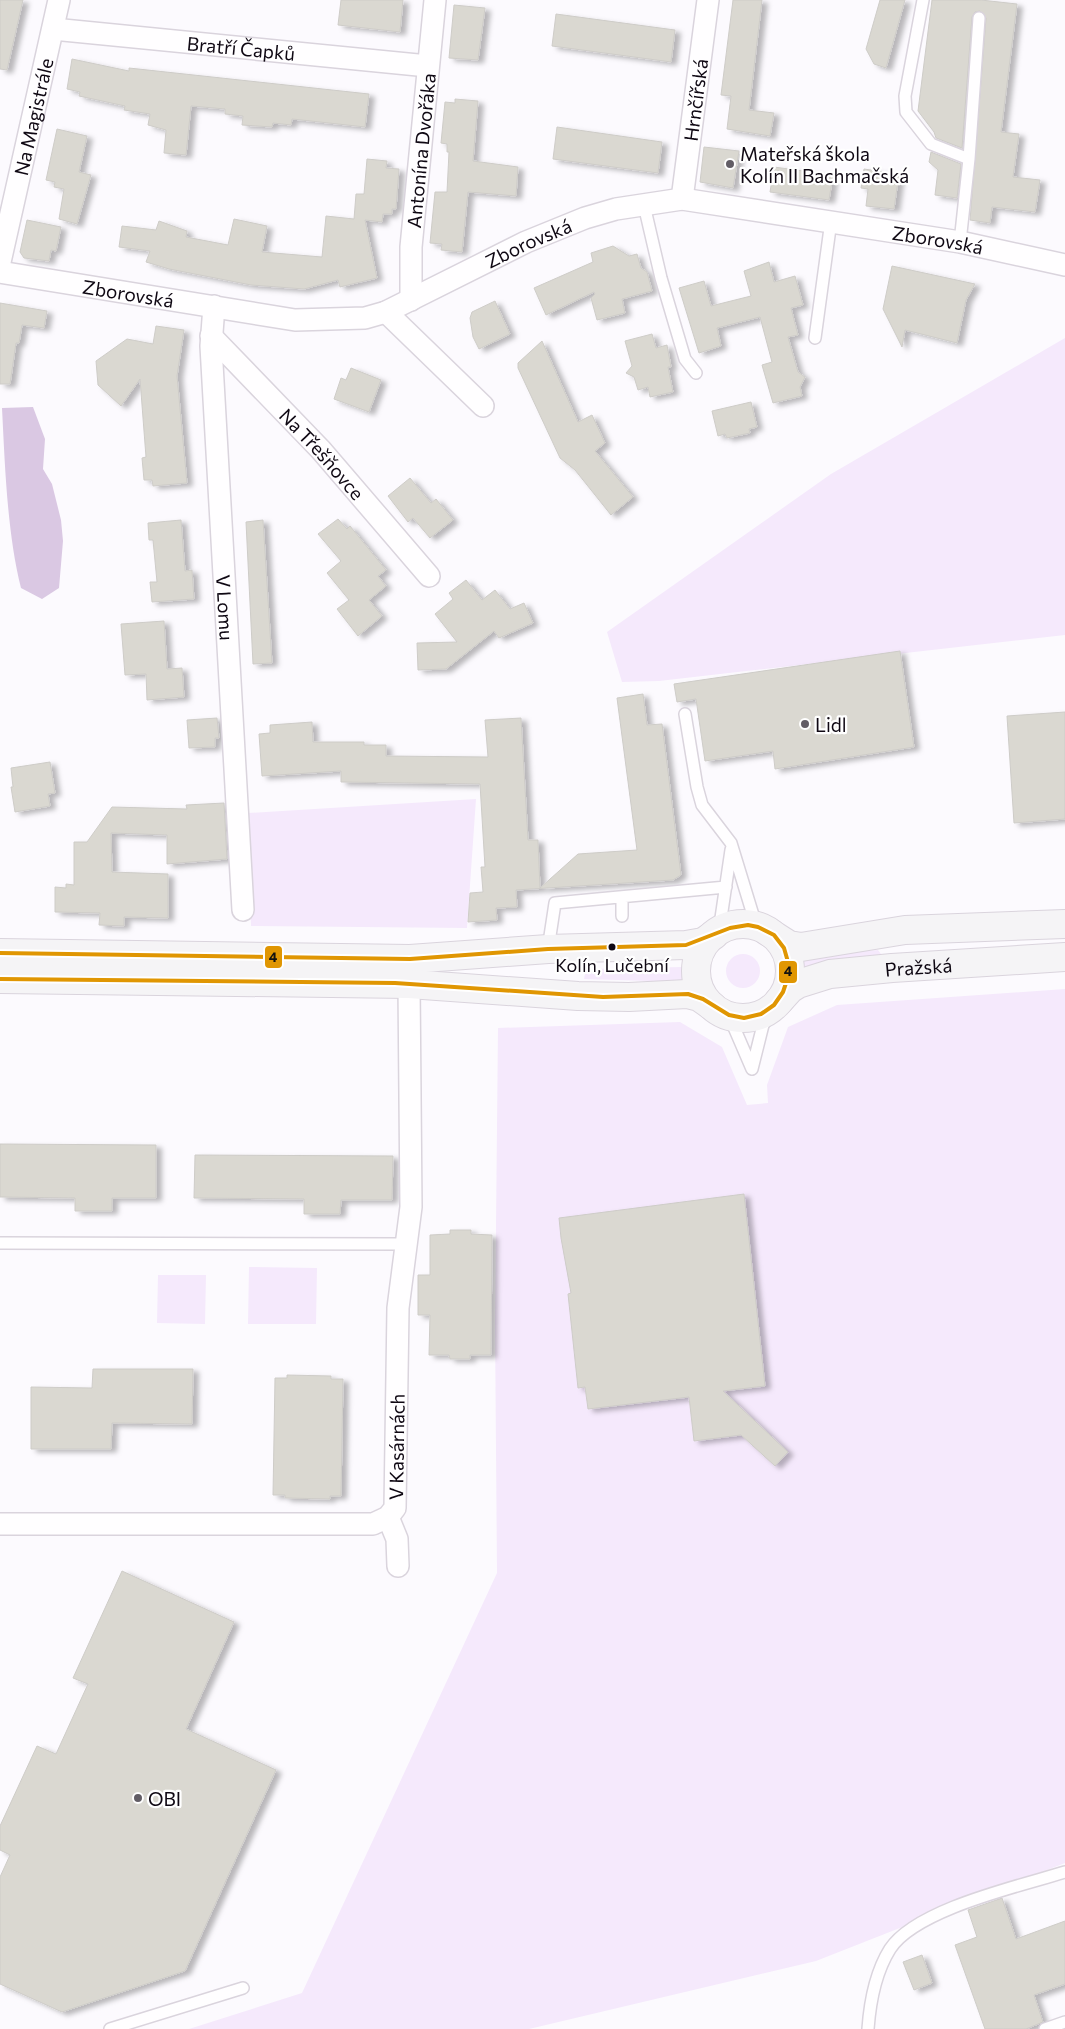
<svg xmlns="http://www.w3.org/2000/svg" width="1065" height="2029" font-family="Commissioner,sans-serif">
	<style>
		.green { fill: #f5e9fc }
		.water { fill: #dac8e3 }
		.building { fill: #dad8d1; stroke: #ceccc8; filter: url(#shadow) }
		.lines { fill: none; stroke-linecap: round; stroke-linejoin: round }
		.lane-casing { stroke: #dad4dd; stroke-width: 14 }
		.street-casing { stroke: #dad4dd; stroke-width: 24 }
		.secondary-casing { stroke: #dad4dd; stroke-width: 30 }
		.lane { stroke: #fffeff; stroke-width: 11 }
		.street { stroke: #fffeff; stroke-width: 21 }
		.secondary { stroke: #f5f4f6; stroke-width: 28 }
		.bus-1-casing { stroke: #fff; stroke-width: 8 }
		.bus-1 { stroke: #e09602; stroke-width: 4 }
		.poi-dot { fill: #625d65; stroke: #fff; stroke-width: 2 }
		.bus-dot { fill: #0f0813; stroke: #fff; stroke-width: 2 }
		.labels { text-anchor: middle; dominant-baseline: central; stroke-width: 4.5; stroke-linejoin: round; paint-order: stroke }
		.bus-label { font-size: 18px; fill: #0f0813; stroke: #fff }
		.street-label { font-size: 19px; fill: #0f0813; stroke: #fff }
		.poi-label { font-size: 19px; fill: #0f0813; stroke: #fff; text-anchor: start }
		.line-badge { stroke: #fff; stroke-width: 2 }
		.pale-badge-label { font-size: 14px; text-anchor: middle; font-weight: bold; fill: #111 }
	</style>
	<defs>
		<filter id="shadow"><feDropShadow dx="5.5" dy="3" stdDeviation="2.5" flood-color="#0004"/></filter>
	</defs>
	<rect width="100%" height="100%" fill="#fcfafe"/>
	<path class="green" d="M 1065,338 L 1065,635 L 659,681 L 622,682 L 607,632 L 831,474 Z
		M 476,799 L 467,928 L 251,926 L 248,813 Z
		M 878,950 L 881,954 L 880,957 L 800,972 L 800,961 L 803,957 Z
		M726 971a17 17 0 1 1 34 0a17 17 0 1 1-34 0Z
		M 682,967 L 684,982 L 584,979 L 586,969 Z
		M 1065,989 L 1065,1863 L 816,1961 L 529,2029 L 189,2029 L 302,1993 L 497,1573 L 495,1324 L 498,1028 L 680,1022 L 722,1047 L 747,1105 L 768,1103 L 767,1085 L 788,1027 L 837,1005 Z
		M 249,1267 L 317,1268 L 316,1324 L 248,1324 Z
		M 158,1275 L 206,1275 L 205,1324 L 157,1323 Z"/>
	<path class="water" d="M 33,407 L 45,439 L 43,469 L 52,484 L 61,520 L 63,541 L 59,588 L 42,599 L 21,588 C 7,532 5,466 2,408 Z"/>
	<path class="building" d="M 0,0 L 23,0 L 7,70 L 0,69 Z
		M 341,0 L 403,0 L 400,32 L 338,25 Z
		M 733,0 L 762,0 L 749,110 L 774,113 L 770,136 L 727,129 L 731,96 L 721,95 Z
		M 880,0 L 905,0 L 886,68 L 874,64 L 866,49 Z
		M 932,0 L 981,0 L 1017,4 L 1001,132 L 1019,134 L 1013,177 L 1040,180 L 1035,212 L 992,207 L 990,223 L 970,220 L 986,18 L 980,11 L 975,12 L 972,17 L 962,148 L 936,138 L 934,132 L 918,111 Z
		M 454,5 L 485,8 L 478,60 L 449,58 Z
		M 556,14 L 675,30 L 671,62 L 552,46 Z
		M 72,59 L 129,71 L 129,68 L 369,94 L 365,127 L 292,119 L 291,125 L 273,123 L 272,127 L 242,125 L 243,116 L 225,114 L 225,109 L 191,106 L 186,155 L 164,153 L 166,130 L 148,125 L 150,114 L 124,110 L 125,106 L 79,96 L 80,92 L 67,89 Z
		M 455,99 L 478,101 L 473,161 L 518,167 L 516,196 L 468,192 L 462,252 L 441,250 L 442,244 L 430,243 L 435,192 L 447,192 L 449,152 L 447,152 L 447,144 L 441,143 L 445,102 L 455,103 Z
		M 557,127 L 662,142 L 658,173 L 553,159 Z
		M 57,129 L 87,136 L 79,172 L 91,175 L 77,224 L 59,219 L 64,189 L 54,187 L 55,182 L 46,180 Z
		M 704,147 L 739,151 L 733,188 L 700,182 Z
		M 931,152 L 961,164 L 957,198 L 935,195 L 938,170 L 929,162 Z
		M 367,159 L 387,161 L 386,168 L 399,169 L 396,209 L 392,209 L 392,214 L 383,214 L 382,222 L 365,220 L 377,278 L 340,287 L 338,280 L 304,289 L 251,285 L 169,269 L 146,262 L 150,251 L 119,247 L 122,226 L 156,230 L 159,221 L 187,231 L 186,237 L 228,245 L 234,219 L 267,226 L 262,252 L 322,257 L 326,216 L 354,219 L 356,194 L 364,194 Z
		M 774,167 L 833,175 L 829,200 L 770,192 Z
		M 864,169 L 899,174 L 894,209 L 866,206 L 868,189 L 861,188 Z
		M 27,220 L 61,227 L 56,251 L 51,250 L 49,261 L 24,258 L 20,252 Z
		M 613,246 L 629,256 L 637,254 L 641,268 L 647,272 L 652,291 L 622,299 L 625,313 L 597,320 L 591,298 L 595,294 L 594,292 L 546,315 L 534,288 L 593,262 L 591,253 Z
		M 769,262 L 774,282 L 795,276 L 803,305 L 791,308 L 798,335 L 788,337 L 798,372 L 805,377 L 800,387 L 802,396 L 773,403 L 762,365 L 772,362 L 760,317 L 717,328 L 721,346 L 699,353 L 679,288 L 704,281 L 711,306 L 751,296 L 744,271 Z
		M 892,266 L 975,284 L 966,300 L 957,343 L 905,330 L 902,347 L 883,309 Z
		M 495,301 L 510,334 L 479,349 L 473,337 L 470,318 L 472,312 Z
		M 0,303 L 47,311 L 44,328 L 22,325 L 19,343 L 16,343 L 10,384 L 0,384 Z
		M 156,326 L 184,330 L 177,376 L 187,483 L 153,486 L 152,480 L 144,480 L 142,458 L 146,457 L 140,379 L 121,406 L 98,385 L 96,361 L 127,339 L 153,344 Z
		M 652,334 L 656,348 L 667,345 L 671,367 L 668,367 L 673,392 L 650,397 L 648,387 L 638,390 L 634,377 L 626,373 L 632,366 L 625,341 Z
		M 542,341 L 578,422 L 592,415 L 605,443 L 595,451 L 633,497 L 611,515 L 575,470 L 560,458 L 518,368 L 518,363 Z
		M 351,368 L 381,380 L 369,412 L 334,399 L 341,378 L 346,380 Z
		M 751,402 L 757,427 L 749,429 L 750,433 L 727,438 L 725,434 L 718,436 L 712,411 Z
		M 410,478 L 431,503 L 436,499 L 453,520 L 430,538 L 413,518 L 408,522 L 388,496 Z
		M 338,519 L 347,529 L 350,526 L 386,570 L 378,576 L 386,586 L 369,600 L 382,616 L 358,636 L 337,609 L 349,600 L 327,573 L 341,561 L 318,534 Z
		M 181,520 L 185,571 L 192,570 L 194,599 L 152,602 L 150,582 L 157,582 L 153,540 L 149,540 L 148,523 Z
		M 263,520 L 272,663 L 253,664 L 246,522 Z
		M 466,580 L 482,600 L 495,590 L 510,609 L 524,603 L 533,623 L 499,638 L 494,631 L 446,669 L 418,670 L 417,643 L 457,642 L 435,614 L 453,599 L 449,593 Z
		M 164,621 L 167,669 L 182,668 L 184,697 L 147,700 L 146,674 L 125,675 L 121,624 Z
		M 900,651 L 914,747 L 775,769 L 773,751 L 705,761 L 696,699 L 677,702 L 674,684 Z
		M 643,694 L 647,725 L 662,724 L 681,875 L 673,880 L 516,890 L 517,907 L 496,908 L 497,920 L 468,922 L 470,893 L 483,892 L 481,867 L 485,867 L 480,784 L 341,782 L 341,771 L 262,776 L 259,734 L 270,733 L 270,725 L 312,722 L 313,742 L 364,742 L 364,745 L 386,745 L 386,756 L 488,757 L 485,720 L 521,718 L 528,840 L 538,840 L 540,888 L 578,854 L 637,850 L 617,698 Z
		M 1065,712 L 1065,819 L 1014,823 L 1007,716 Z
		M 217,718 L 219,738 L 215,738 L 215,747 L 189,748 L 187,720 Z
		M 50,762 L 55,793 L 48,794 L 50,806 L 15,812 L 11,787 L 13,787 L 11,768 Z
		M 224,803 L 227,859 L 167,864 L 167,835 L 111,833 L 112,872 L 168,874 L 168,918 L 124,917 L 124,926 L 99,925 L 100,913 L 55,912 L 55,887 L 66,888 L 66,884 L 74,885 L 74,842 L 87,842 L 112,807 L 187,809 L 186,805 Z
		M 0,1144 L 156,1145 L 156,1198 L 112,1198 L 112,1211 L 75,1211 L 75,1198 L 0,1197 Z
		M 195,1155 L 393,1156 L 392,1200 L 341,1200 L 340,1214 L 304,1214 L 304,1199 L 194,1198 Z
		M 744,1194 L 765,1386 L 723,1391 L 788,1452 L 775,1466 L 741,1435 L 694,1441 L 689,1397 L 588,1409 L 585,1387 L 578,1388 L 568,1294 L 571,1293 L 561,1238 L 559,1218 Z
		M 450,1230 L 471,1230 L 471,1234 L 492,1235 L 491,1355 L 470,1355 L 470,1359 L 450,1359 L 449,1355 L 429,1355 L 430,1315 L 418,1315 L 418,1275 L 430,1275 L 430,1235 L 450,1234 Z
		M 93,1369 L 193,1369 L 192,1424 L 112,1423 L 111,1449 L 31,1449 L 31,1387 L 92,1388 Z
		M 287,1375 L 331,1376 L 331,1379 L 343,1379 L 341,1496 L 330,1496 L 330,1499 L 285,1498 L 285,1495 L 273,1495 L 275,1378 L 287,1378 Z
		M 122,1571 L 234,1622 L 186,1729 L 276,1770 L 185,1971 L 62,2012 L 0,1984 L 0,1877 L 10,1855 L 0,1850 L 0,1826 L 37,1746 L 56,1754 L 88,1684 L 73,1678 Z
		M 1002,1898 L 1016,1939 L 1065,1921 L 1065,1984 L 1034,1995 L 1043,2022 L 1026,2029 L 985,2029 L 955,1945 L 977,1937 L 968,1910 Z
		M 922,1955 L 932,1983 L 914,1990 L 903,1962 Z"/>
	<g class="lines">
		<g class="lane-casing">
			<path id="lane" d="M 923,0 L 905,96 L 906,112 L 931,144 L 969,159 L 979,18
				M 644,205 L 661,278 L 685,359 L 696,373
				M 960,242 L 969,159
				M 815,338 L 831,221
				M 685,714 L 697,787 L 702,805 L 731,843 L 753,915 L 767,931
				M 622,916 L 622,897
				M 714,935 L 721,918 L 731,850
				M 548,949 L 555,903 L 726,887
				M 717,1010 L 733,1025 L 752,1069
				M 752,1069 L 763,1025 L 779,1001
				M 0,1243 L 406,1244
				M 110,2029 L 243,1988
				M 868,2029 C 870,2001 875,1973 890,1949 C 916,1909 1020,1886 1065,1872
				M 1045,2029 L 1065,2022"/>
		</g>
		<g class="street-casing">
			<g id="street">
				<path id="s1" d="M 53,29 L 428,66"/>
				<path id="s2" d="M 682,199 L 708,0"/>
				<path id="s3" d="M 0,262 L 59,0"/>
				<path id="s4" d="M 0,272 L 295,320 L 365,318 L 386,312 L 526,242 L 585,218 L 616,209 L 682,199 L 960,242 L 1065,265"/>
				<path id="s5" d="M 411,300 L 411,247 L 435,0"/>
				<path id="s6" d="M 214,306 L 211,346 L 243,910"/>
				<path d="M 386,312 L 483,406"/>
				<path id="s7" d="M 211,336 L 321,450 L 429,576"/>
				<path d="M 388,1517 L 397,1539 L 398,1566"/>
				<path id="s8" d="M 0,1524 L 373,1524 L 388,1517 L 395,1508 L 398,1308 L 411,1207 L 409,984"/>
			</g>
		</g>
		<g class="secondary-casing">
			<g id="secondary">
				<circle cx="743" cy="971" r="47"/>
				<path d="M 767,931 L 789,945 L 801,947 L 905,930 L 1065,924"/>
				<path d="M 0,953 L 410,959 L 548,949 L 686,945 L 703,942 L 714,935"/>
				<path d="M 0,979 L 409,984 L 578,996 L 629,997 L 687,994 L 699,997 L 712,1006"/>
				<path id="s9" d="M 779,1001 L 790,989 L 798,984 L 830,974 L 892,968 L 1065,957"/>
			</g>
		</g>
		<use href="#lane" class="lane"/>
		<use href="#street" class="street"/>
		<use href="#secondary" class="secondary"/>
		<g class="bus-1-casing">
			<path id="bus-1" d="M 0,953 L 410,959 L 548,949 L 686,945 L 730,928 L 748,925 L 758,927 L 774,935 L 784,948 L 788,962 L 788,977 L 783,992 L 774,1005 L 761,1014 L 744,1018 L 729,1015 L 703,999 L 688,994 L 603,997 L 395,983 L 0,979"/>
		</g>
		<use href="#bus-1" class="bus-1"/>
	</g>
	<g class="poi-dot">
		<circle cx="730" cy="164" r="5"/>
		<circle cx="805" cy="724" r="5"/>
		<circle cx="138" cy="1798" r="5"/>
	</g>
	<circle class="bus-dot" cx="612" cy="947" r="4.5"/>
	<g class="labels">
		<g class="bus-label">
			<text x="612" y="965">Kolín, Lučební</text>
		</g>
		<g class="street-label">
			<text stroke="none"><textPath href="#s1" startOffset="189">Bratří Čapků</textPath></text>
			<text stroke="none"><textPath href="#s2" startOffset="100">Hrnčířská</textPath></text>
			<text stroke="none"><textPath href="#s3" startOffset="149">Na Magistrále</textPath></text>
			<text stroke="none"><textPath href="#s5" startOffset="150">Antonína Dvořáka</textPath></text>
			<text stroke="none"><textPath href="#s4" startOffset="969">Zborovská</textPath></text>
			<text stroke="none"><textPath href="#s4" startOffset="549">Zborovská</textPath></text>
			<text stroke="none"><textPath href="#s4" startOffset="130">Zborovská</textPath></text>
			<text stroke="none"><textPath href="#s7" startOffset="162">Na Třešňovce</textPath></text>
			<text stroke="none"><textPath href="#s6" startOffset="302">V Lomu</textPath></text>
			<text stroke="none"><textPath href="#s9" startOffset="148">Pražská</textPath></text>
			<text stroke="none"><textPath href="#s8" startOffset="462">V Kasárnách</textPath></text>
		</g>
		<g class="poi-label">
			<text x="740" y="153">Mateřská škola<tspan x="740" dy="22">Kolín II Bachmačská</tspan></text>
			<text x="815" y="724">Lidl</text>
			<text x="148" y="1798">OBI</text>
		</g>
	</g>
	<g class="line-badge">
		<rect x="264" y="945" width="19" height="24" rx="5" fill="#e09602"/>
		<rect x="778" y="960" width="20" height="24" rx="5" fill="#e09602"/>
	</g>
	<g class="pale-badge-label">
		<text x="273" y="962">4</text>
		<text x="788" y="976">4</text>
	</g>
</svg>
